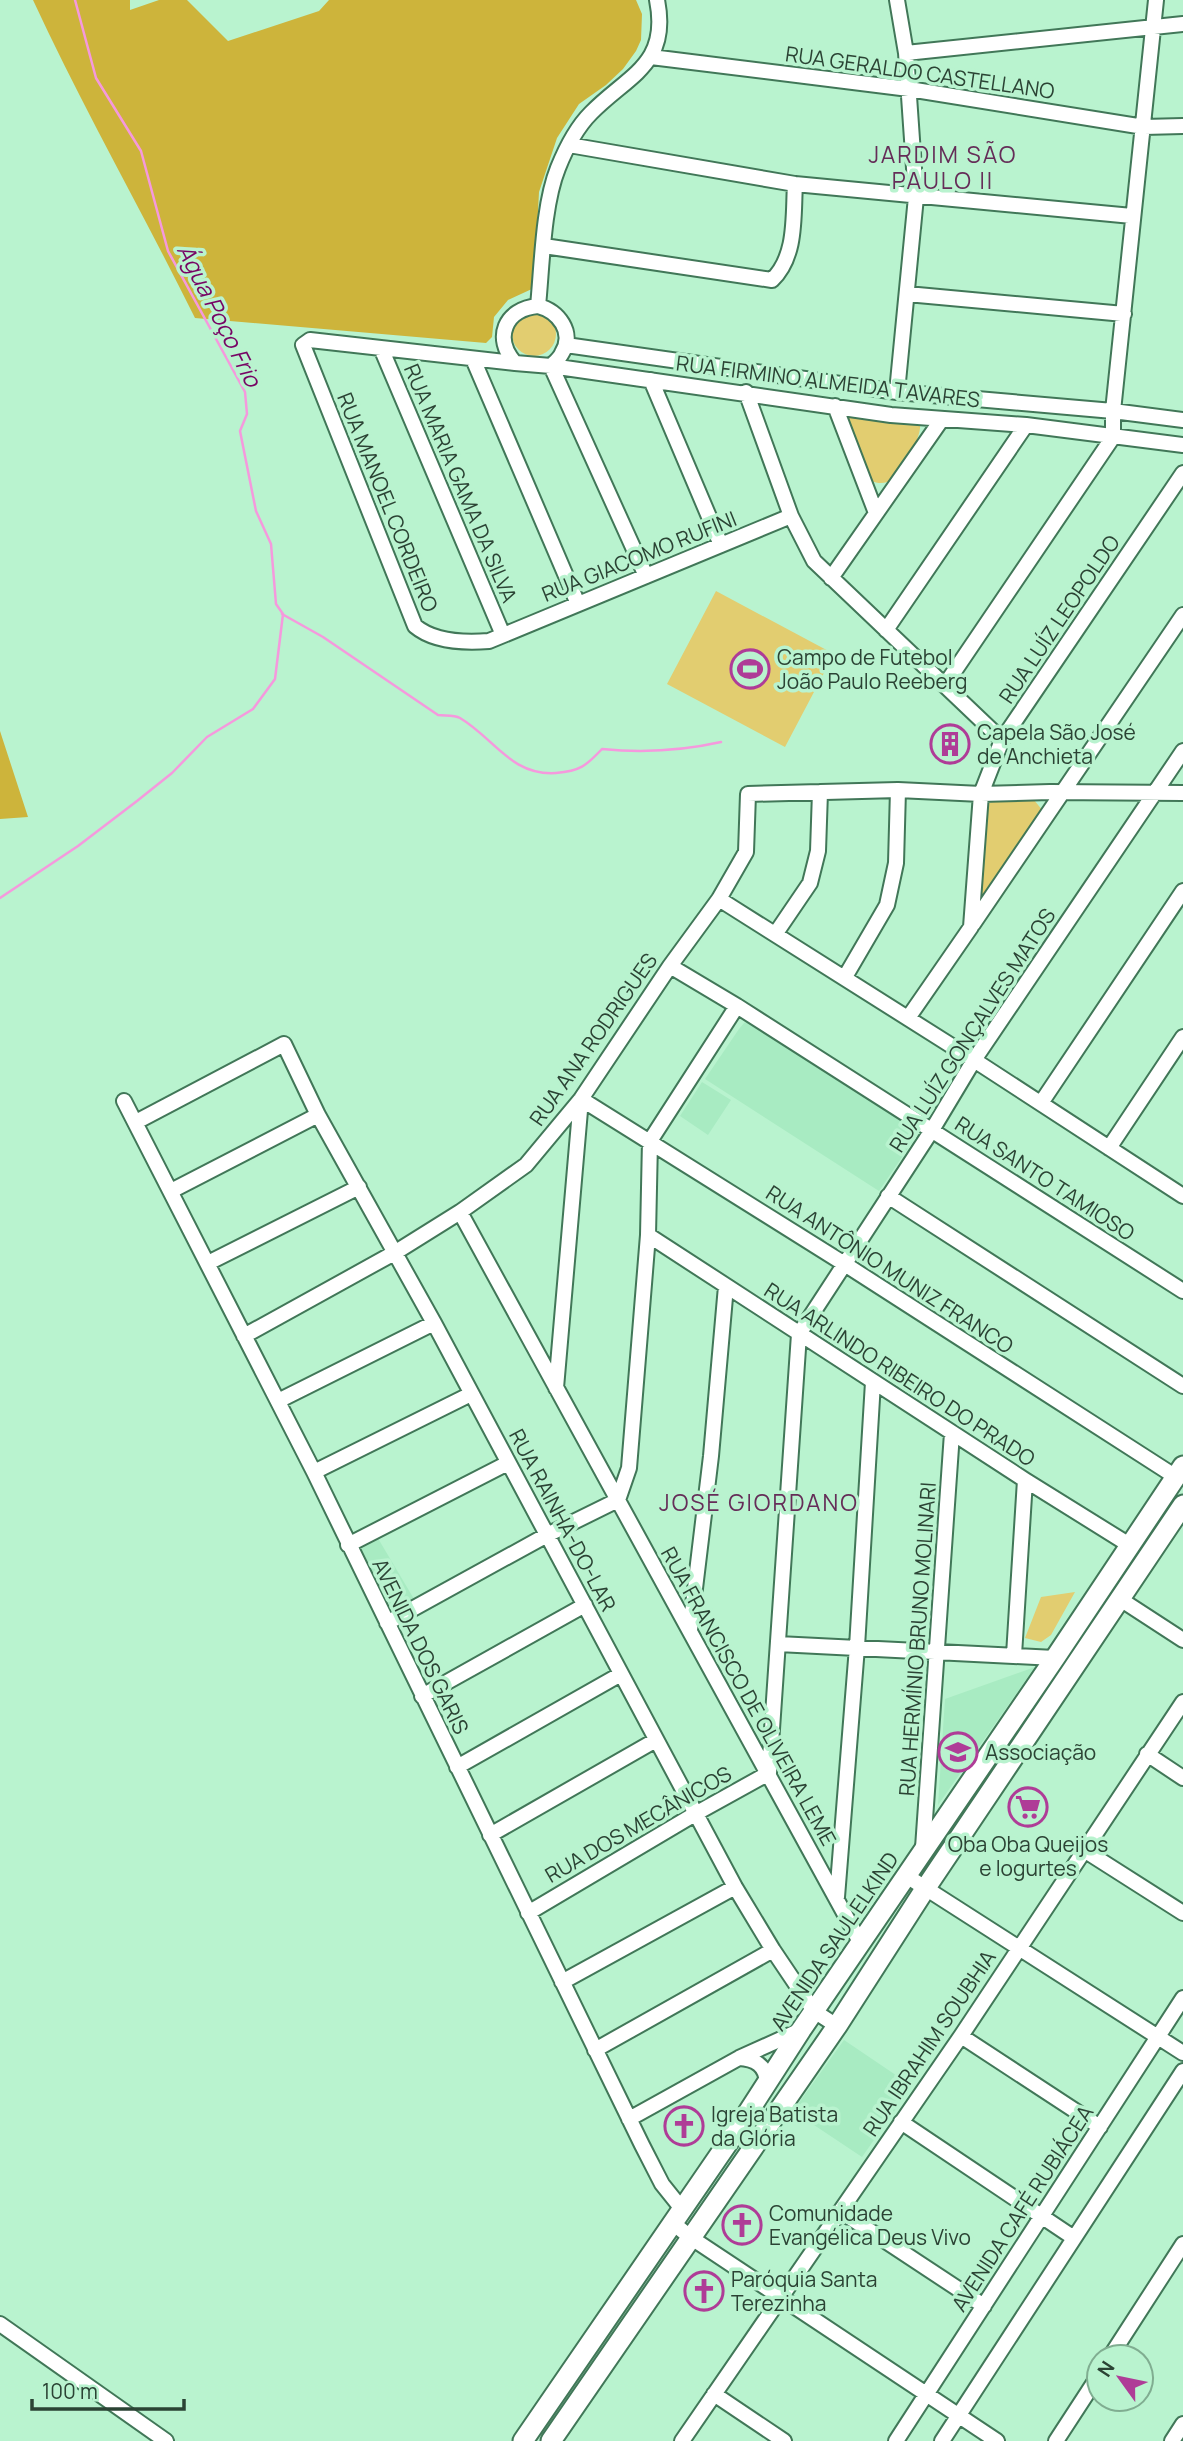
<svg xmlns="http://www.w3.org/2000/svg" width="1183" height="2441" font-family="Manrope,sans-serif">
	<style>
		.built { fill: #a8ebc2 }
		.green { fill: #e2cd70 }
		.forest { fill: #cdb43b }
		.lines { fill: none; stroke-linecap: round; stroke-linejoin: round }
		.stream { stroke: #f599dd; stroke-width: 2.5 }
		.minor-casing { stroke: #417758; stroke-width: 18 }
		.major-casing { stroke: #417758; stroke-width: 23 }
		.minor { stroke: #fff; stroke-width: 14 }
		.major { stroke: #fff; stroke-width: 19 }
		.labels { text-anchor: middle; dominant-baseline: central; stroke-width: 7; stroke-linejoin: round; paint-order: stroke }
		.street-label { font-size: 21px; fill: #2b4334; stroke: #b9f3cf }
		.poi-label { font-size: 21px; fill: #2b4334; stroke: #b9f3cf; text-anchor: start }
		.neighbourhood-label { font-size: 23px; letter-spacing: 2px; fill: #652d58; stroke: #b9f3cf }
		.water-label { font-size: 23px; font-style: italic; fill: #770464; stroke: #b9f3cf }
	</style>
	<rect width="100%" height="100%" fill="#b9f3cf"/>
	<path class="built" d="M 752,1020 L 921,1129 L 879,1191 L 705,1079 L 739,1029 L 744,1023 Z
		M 702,1082 L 731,1100 L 708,1135 L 680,1116 Z
		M 376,1535 L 414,1599 L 393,1612 L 359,1545 Z
		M 1035,1667 L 938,1805 L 945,1699 Z
		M 844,2040 L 912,2086 L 862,2157 L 793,2111 Z"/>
	<path class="green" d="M512 334a22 22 0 1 1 44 0a22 22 0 1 1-44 0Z
		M 849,416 L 920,424 C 922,436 903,472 893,479 C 886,484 879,484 871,481 L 846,422 Z
		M 716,591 L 834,654 L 785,747 L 667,684 Z
		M 997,800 L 1034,800 L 1043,811 L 983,897 L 979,894 L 986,808 L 989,803 Z
		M 1075,1592 L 1051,1635 L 1041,1642 L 1025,1638 L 1041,1597 Z"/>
	<path class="forest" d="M 33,0 L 130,0 L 130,10 L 159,0 L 187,0 L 228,41 L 319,11 L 329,0 L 636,0 L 642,14 L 641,40 L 636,51 L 623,69 L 606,85 L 579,104 L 557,138 L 539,192 L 534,288 L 508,300 L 494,317 L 492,337 L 486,343 L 195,318 C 142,211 83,108 33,0 Z
		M 0,731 L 28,817 L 0,819 Z"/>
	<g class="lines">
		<path class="stream" d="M 282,614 L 323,637 L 438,715 C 445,716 454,715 460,718 C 494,738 511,776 556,773 C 580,771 586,766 602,749 C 643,753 681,751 721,742
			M 0,898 L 78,846 L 137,801 L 172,773 L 207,737 L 253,709 L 275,679 L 283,614 L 276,604 L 271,544 L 256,511 L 240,431 L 247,414 L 245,392 L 168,251 L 141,151 L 96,78 L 75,0"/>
		<g class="minor-casing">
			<path id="minor" d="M 897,0 L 906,53 L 916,197 L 897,392
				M 906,53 L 1183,24
				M 651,57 L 909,89 L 1144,127 L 1183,126
				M 569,145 L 795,184 L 1132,216
				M 544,246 L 772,280 C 797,256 793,216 795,184
				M 907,294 L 1124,314
				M 538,306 C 542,266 543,205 558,168 C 566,148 576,128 591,113 C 628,75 670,65 657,0
				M 538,306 C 558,311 575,332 562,353 C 560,358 555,362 551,366 L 515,363 C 493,338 505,309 538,306 Z
				M 566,345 L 897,392 L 1113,411 L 1183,420
				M 381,348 L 503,635
				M 473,359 L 578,604
				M 515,363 L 310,340 L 303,345 L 415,626 C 434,642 464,643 489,641 L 791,516
				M 551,366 L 891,415 L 1026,425 L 1183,445
				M 551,366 L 646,576
				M 651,380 L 721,545
				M 746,392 L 791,516 L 814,561 L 1002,740
				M 835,406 L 876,513
				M 831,578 L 942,419
				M 886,630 L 1026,425
				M 945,685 L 1113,437 L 1113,411 L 1156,0
				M 719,899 L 974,1060 L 1183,1196
				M 973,924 L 1183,615
				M 776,933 L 810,883 L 818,851 L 820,792
				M 670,966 L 737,1006 L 1183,1291
				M 845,977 L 887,905 L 896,863 L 898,790
				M 908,1018 L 971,927 L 981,794 L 1002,740 L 1183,473
				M 124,1101 L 314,1472 L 642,2145 L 662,2184 L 682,2209
				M 1041,1103 L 1183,891
				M 136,1122 L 284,1044 L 318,1115 L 434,1323 L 735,1887 L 773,1950 L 814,2011 L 837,2026
				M 1109,1148 L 1183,1037
				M 171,1191 L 318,1115
				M 888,1196 L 1183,1386
				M 460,1212 L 860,1942
				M 648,1235 L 1025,1480 L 1131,1546
				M 208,1263 L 359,1187
				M 244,1336 L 396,1252 L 460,1212 L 526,1165 L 581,1099 L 670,966 L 719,899 L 746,852 L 748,794 L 898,790 L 981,794 L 1050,792 L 1183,793
				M 556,1388 L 581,1099 L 843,1263 L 1176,1477
				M 278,1401 L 434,1323
				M 314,1472 L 471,1394
				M 348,1545 L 508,1463
				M 1120,1599 L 1183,1640
				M 387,1623 L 547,1535 L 618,1500 L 629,1468 L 648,1235 L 650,1141 L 737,1006
				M 690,1630 L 711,1456 L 726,1286
				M 778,1644 L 1055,1658
				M 1014,1655 L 1025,1480
				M 422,1696 L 585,1605
				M 1147,1754 L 1183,1778
				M 457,1767 L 621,1674
				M 490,1835 L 656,1740
				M 923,1848 L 952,1433
				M 1084,1850 L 1183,1913
				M 905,1875 L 1183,2053
				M 837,1897 L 857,1647 L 873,1382
				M 528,1913 L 695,1814 L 769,1773 L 799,1334 L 932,1130 L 974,1060 L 1183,751
				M 562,1982 L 735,1887
				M 961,2036 L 1100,2127
				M 595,2050 L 773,1950
				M 739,2058 C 755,2059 766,2065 767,2083
				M 629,2119 L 739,2058 L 801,2030
				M 901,2122 L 1074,2238
				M 840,2211 L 984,2306
				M 673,2223 L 690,2237 L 997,2441
				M 0,2324 L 166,2441
				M 1110,2357 L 1183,2244
				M 714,2394 L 784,2441
				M 682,2441 L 961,2036 L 1183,1702
				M 896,2441 L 1183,1998
				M 942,2441 L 1183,2071
				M 1056,2441 L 1099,2375
				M 1172,2441 L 1183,2424"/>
		</g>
		<g class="major-casing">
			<path id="major" d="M 523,2441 L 736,2131 L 801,2030 L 1055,1658 L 1183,1466
				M 551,2441 L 837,2026 L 925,1889 L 1183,1505"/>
		</g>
		<use href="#minor" class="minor"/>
		<use href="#major" class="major"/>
	</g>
	<defs>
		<g id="stadium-ring" transform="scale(2.0125)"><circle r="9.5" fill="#b9f3cf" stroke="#af3c97" stroke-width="1.5"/><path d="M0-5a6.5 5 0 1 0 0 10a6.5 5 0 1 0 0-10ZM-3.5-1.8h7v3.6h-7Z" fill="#af3c97"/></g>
		<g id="building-ring" transform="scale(2.0125)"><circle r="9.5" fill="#b9f3cf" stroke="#af3c97" stroke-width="1.5"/><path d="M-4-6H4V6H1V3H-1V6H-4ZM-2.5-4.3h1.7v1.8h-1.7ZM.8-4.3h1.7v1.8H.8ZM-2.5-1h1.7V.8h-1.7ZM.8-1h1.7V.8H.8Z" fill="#af3c97"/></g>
		<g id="school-ring" transform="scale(2.0125)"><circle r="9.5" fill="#b9f3cf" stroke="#af3c97" stroke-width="1.5"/><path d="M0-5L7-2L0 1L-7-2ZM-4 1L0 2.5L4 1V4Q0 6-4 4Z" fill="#af3c97"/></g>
		<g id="supermarket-ring" transform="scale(2.0125)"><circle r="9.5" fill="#b9f3cf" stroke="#af3c97" stroke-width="1.5"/><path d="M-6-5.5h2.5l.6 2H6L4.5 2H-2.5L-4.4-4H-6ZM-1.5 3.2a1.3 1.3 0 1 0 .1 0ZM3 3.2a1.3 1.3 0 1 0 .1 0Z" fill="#af3c97"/></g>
		<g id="church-ring" transform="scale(2.0125)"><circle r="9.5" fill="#b9f3cf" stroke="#af3c97" stroke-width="1.5"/><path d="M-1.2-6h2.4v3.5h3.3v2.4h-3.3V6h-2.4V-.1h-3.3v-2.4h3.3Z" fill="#af3c97"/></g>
	</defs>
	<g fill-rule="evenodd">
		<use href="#stadium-ring" x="750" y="669"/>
		<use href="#building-ring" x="950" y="744"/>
		<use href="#school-ring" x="958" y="1752"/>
		<use href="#supermarket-ring" x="1028" y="1807"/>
		<use href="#church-ring" x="684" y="2126"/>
		<use href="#church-ring" x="742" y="2225"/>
		<use href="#church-ring" x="704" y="2291"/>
	</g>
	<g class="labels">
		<g class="street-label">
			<text transform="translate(920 72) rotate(8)">RUA GERALDO CASTELLANO</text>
			<text transform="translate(828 381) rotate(7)">RUA FIRMINO ALMEIDA TAVARES</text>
			<text transform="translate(461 483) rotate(67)">RUA MARIA GAMA DA SILVA</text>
			<text transform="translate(388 502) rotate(68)">RUA MANOEL CORDEIRO</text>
			<text transform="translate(639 556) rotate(-22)">RUA GIACOMO RUFINI</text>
			<text transform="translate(1059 619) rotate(-56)">RUA LUÍZ LEOPOLDO</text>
			<text transform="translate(972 1030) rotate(-57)">RUA LUÍZ GONÇALVES MATOS</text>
			<text transform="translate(593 1039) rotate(-55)">RUA ANA RODRIGUES</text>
			<text transform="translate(1045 1178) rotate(33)">RUA SANTO TAMIOSO</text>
			<text transform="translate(890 1269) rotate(33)">RUA ANTÔNIO MUNIZ FRANCO</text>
			<text transform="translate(900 1374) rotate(33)">RUA ARLINDO RIBEIRO DO PRADO</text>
			<text transform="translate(563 1520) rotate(62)">RUA RAINHA-DO-LAR</text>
			<text transform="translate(917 1639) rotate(-86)">RUA HERMÍNIO BRUNO MOLINARI</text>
			<text transform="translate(421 1646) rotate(64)">AVENIDA DOS GARIS</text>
			<text transform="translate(749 1696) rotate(61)">RUA FRANCISCO DE OLIVEIRA LEME</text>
			<text transform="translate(638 1824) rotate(-30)">RUA DOS MECÂNICOS</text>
			<text transform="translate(834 1941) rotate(-56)">AVENIDA SAUL ELKIND</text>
			<text transform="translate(929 2043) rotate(-56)">RUA IBRAHIM SOUBHIA</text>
			<text transform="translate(1022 2208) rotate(-57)">AVENIDA CAFÉ RUBIÁCEA</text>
		</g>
		<g class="poi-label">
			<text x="777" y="657">Campo de Futebol<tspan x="777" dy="24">João Paulo Reeberg</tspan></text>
			<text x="977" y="732">Capela São José<tspan x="977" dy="24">de Anchieta</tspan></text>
			<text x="985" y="1752">Associação</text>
			<text x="1028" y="1844" text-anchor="middle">Oba Oba Queijos<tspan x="1028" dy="24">e Iogurtes</tspan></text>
			<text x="711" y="2114">Igreja Batista<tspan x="711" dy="24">da Glória</tspan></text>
			<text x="769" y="2213">Comunidade<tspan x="769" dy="24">Evangélica Deus Vivo</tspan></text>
			<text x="731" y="2279">Paróquia Santa<tspan x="731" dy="24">Terezinha</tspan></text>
		</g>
		<g class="neighbourhood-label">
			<text x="943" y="154">JARDIM SÃO<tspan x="943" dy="26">PAULO II</tspan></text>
			<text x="759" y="1502">JOSÉ GIORDANO</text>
		</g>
		<g class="water-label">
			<text transform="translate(220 315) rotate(63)">Água Poço Frio</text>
		</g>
	</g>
	<g transform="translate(1120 2378) rotate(303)"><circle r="33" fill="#b9f3cf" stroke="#80ad91" stroke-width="2"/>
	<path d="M0-5L12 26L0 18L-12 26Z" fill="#af3c97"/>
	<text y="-10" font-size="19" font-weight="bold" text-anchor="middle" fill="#2b4334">N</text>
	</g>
	<path d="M32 2399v10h152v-10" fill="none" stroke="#2b4334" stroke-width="3.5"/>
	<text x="42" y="2399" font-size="21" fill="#2b4334" stroke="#b9f3cf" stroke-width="5" paint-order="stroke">100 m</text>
</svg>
